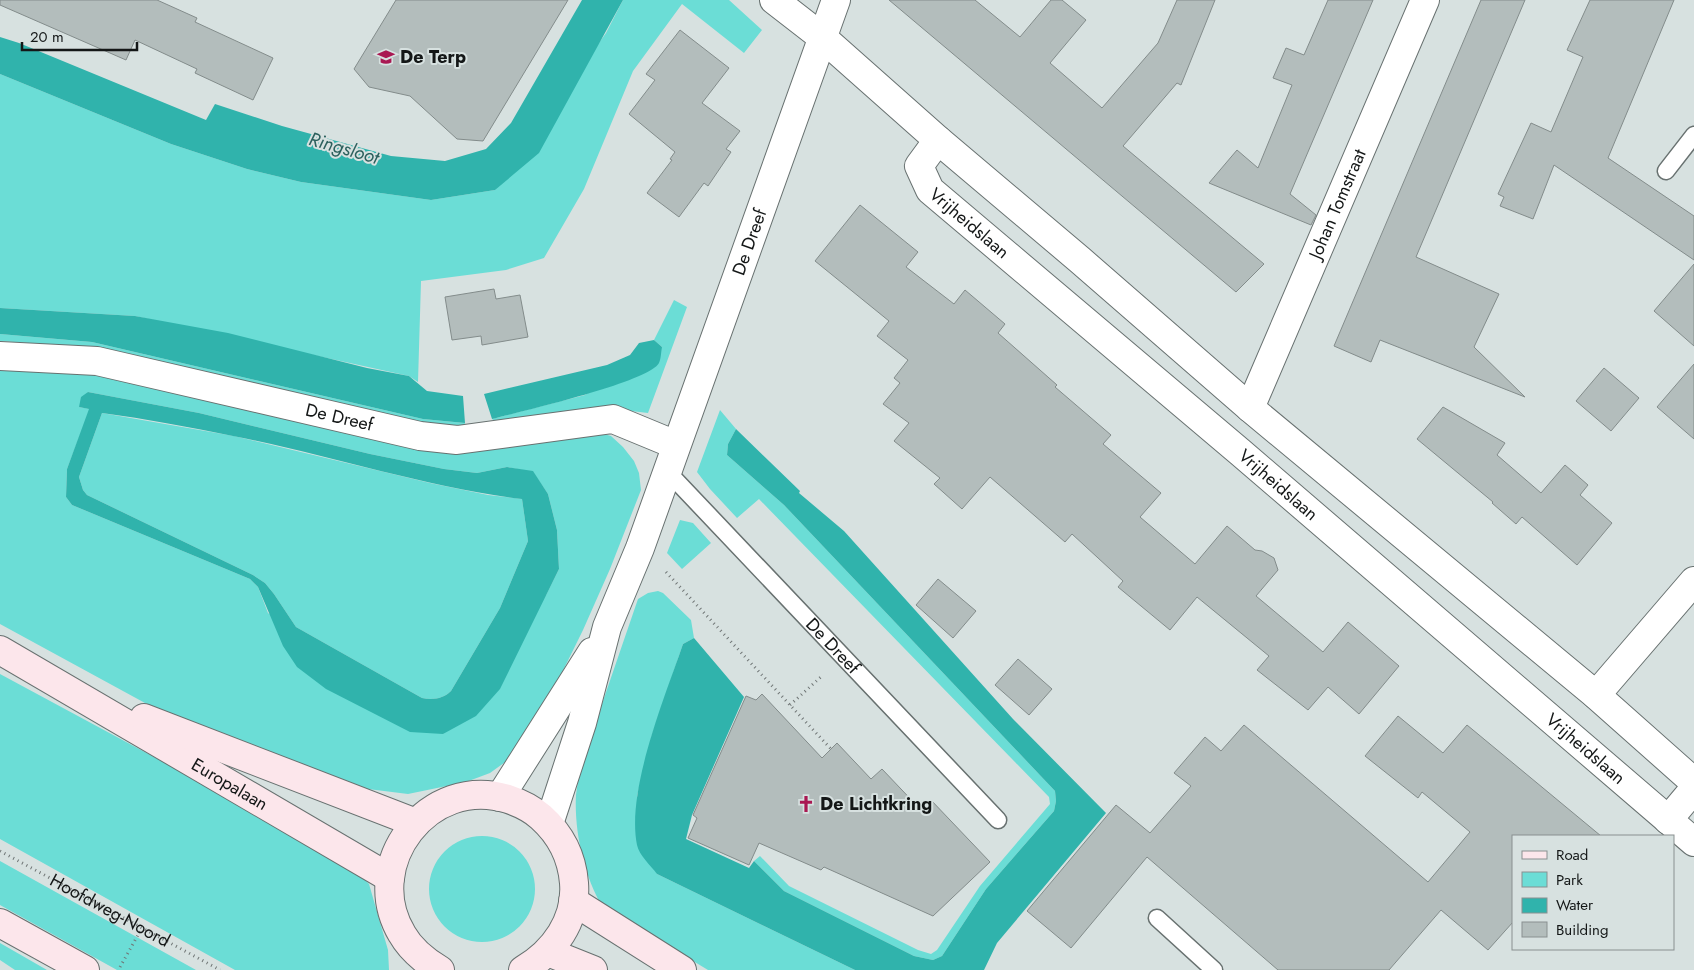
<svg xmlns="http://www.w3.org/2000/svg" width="1694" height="970" font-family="Jost,sans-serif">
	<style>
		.green { fill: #6bddd6; fill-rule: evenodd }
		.water { fill: #30b3ac; fill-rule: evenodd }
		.building { fill: #b3bdbc; stroke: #838c8b }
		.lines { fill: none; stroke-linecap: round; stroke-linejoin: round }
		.lane-casing { stroke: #687170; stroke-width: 19 }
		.street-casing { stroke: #687170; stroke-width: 30 }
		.secondary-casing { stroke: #687170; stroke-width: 30 }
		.path { stroke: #707676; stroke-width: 3; stroke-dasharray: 1 4; stroke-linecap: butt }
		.lane { stroke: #fff; stroke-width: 16 }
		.street { stroke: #fff; stroke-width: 28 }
		.secondary { stroke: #fce6eb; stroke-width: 28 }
		.labels { text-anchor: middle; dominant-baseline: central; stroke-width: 4; stroke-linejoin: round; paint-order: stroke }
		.poi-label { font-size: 18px; font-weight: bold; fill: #141717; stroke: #d7e1e0; text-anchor: start }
		.street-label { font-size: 18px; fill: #141717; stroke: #d7e1e0 }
		.water-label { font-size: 19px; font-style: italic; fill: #2c605d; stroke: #d7e1e0 }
	</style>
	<rect width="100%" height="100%" fill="#d7e1e0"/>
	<path class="green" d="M 623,0 L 729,0 L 762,30 L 744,53 L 682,4 L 633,71 L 584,189 L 544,258 L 506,270 L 421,281 L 418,382 L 409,376 L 135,316 L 0,308 L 0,74 L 171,144 L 247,169 L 301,182 L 431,200 L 495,190 L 606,33 Z
		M 674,300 L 687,307 L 648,413 L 606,408 L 498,423 L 492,419 L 585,395 L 662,347 L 654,340 Z
		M 0,334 L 92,342 L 423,419 L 465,423 L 463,429 L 422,428 L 83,350 L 28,343 L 0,341 Z
		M 0,365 L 113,374 L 333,426 L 597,432 L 611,436 L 623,447 L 634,461 L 639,473 L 641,490 L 610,569 L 583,630 L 550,697 L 508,760 L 490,773 L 466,782 L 408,794 L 360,788 L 145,703 L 0,624 ZM 88,392 L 199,413 L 370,454 L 444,469 L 477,473 L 507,467 L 533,472 L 548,494 L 557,530 L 559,569 L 546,595 L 443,734 L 268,613 L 258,587 L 250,579 L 72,505 L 66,497 L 67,469 L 90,409 L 79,407 Z
		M 720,410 L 736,429 L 728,444 L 727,455 L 784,505 L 1055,791 L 1056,801 L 1054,811 L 986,889 L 942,956 L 933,960 L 914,956 L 784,891 L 754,861 L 760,856 L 789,886 L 918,950 L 931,954 L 937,950 L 980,886 L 1050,804 L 1049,797 L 759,499 L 737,518 L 710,489 L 697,472 Z
		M 102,413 L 234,436 L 430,483 L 488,495 L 522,499 L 528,541 L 500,608 L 451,691 C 443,699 433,700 422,698 L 296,627 L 274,594 L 265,583 L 253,575 L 87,495 L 83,490 L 79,477 Z
		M 680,520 L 693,523 L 711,543 L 682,569 L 667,553 Z
		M 658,591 L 663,593 L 691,620 L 694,638 L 683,644 L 652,735 L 637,796 L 657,874 L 855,970 L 708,970 L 602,906 C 584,876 574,831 576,795 C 577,786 579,777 580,768 L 638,599 L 648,593 Z
		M 0,674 L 347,861 L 369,884 L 388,950 L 389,970 L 235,970 L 0,839 Z
		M429 889a53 53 0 1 1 106 0a53 53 0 1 1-106 0Z
		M 0,861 L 196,970 L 117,970 L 0,905 Z
		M 0,943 L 47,970 L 15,970 L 0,960 Z"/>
	<path class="water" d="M 582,0 L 623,0 L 539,153 L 495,190 L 431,200 L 301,182 L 247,169 L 171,144 L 0,74 L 0,37 L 19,43 L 206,120 L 215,104 L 282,126 L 391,156 L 445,161 L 486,149 L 511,123 Z
		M 0,308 L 135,316 L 228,333 L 367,368 L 409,376 L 427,391 L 463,396 L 465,423 L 423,419 L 92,342 L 0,334 Z
		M 654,340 L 662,347 C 661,352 661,359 659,363 C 649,382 519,412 492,419 L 484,394 L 607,365 L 630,355 L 639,343 Z
		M 88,392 L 199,413 L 370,454 L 444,469 L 477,473 L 507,467 L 533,471 L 548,494 L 557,530 L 559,569 L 500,689 L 476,716 L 443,734 L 410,732 L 326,689 L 297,667 L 283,646 L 258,587 L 250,579 L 72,505 L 66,497 L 67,469 L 89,409 L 79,407 L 81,397 ZM 102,413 C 146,419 190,427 233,436 C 330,455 424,487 522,499 L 528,541 L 500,608 L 451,691 C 443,699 433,700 422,698 L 296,627 L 274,594 L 265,583 L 253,575 L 87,495 L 83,490 L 79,477 Z
		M 736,429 L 800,491 L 799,493 L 844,531 L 1013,719 L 1106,813 L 997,943 L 984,970 L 855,970 L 657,874 C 651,866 639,855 637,845 C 626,790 665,697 683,644 L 694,638 L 744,697 L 692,815 L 686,839 L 749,868 L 754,861 L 784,891 L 914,956 L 933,960 L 942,956 L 986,889 L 1054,811 L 1056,801 L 1055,791 L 784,505 L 727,455 L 728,444 Z"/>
	<path class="building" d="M 0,0 L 157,0 L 197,18 L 195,22 L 273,58 L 253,100 L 195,73 L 197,69 L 135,40 L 126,60 L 0,5 Z
		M 396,0 L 568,0 L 483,141 L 457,139 L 410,96 L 369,87 L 354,69 Z
		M 889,0 L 975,0 L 1020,37 L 1051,0 L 1062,0 L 1086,20 L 1050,63 L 1102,108 L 1158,43 L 1177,0 L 1215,0 L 1181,85 L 1177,83 L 1123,146 L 1264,264 L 1236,292 Z
		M 1328,0 L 1373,0 L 1290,194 L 1316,215 L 1311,225 L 1209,183 L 1237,150 L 1258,168 L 1292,85 L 1273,78 L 1286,48 L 1304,55 Z
		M 1481,0 L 1525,0 L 1416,257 L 1499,294 L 1474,347 L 1525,397 L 1380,340 L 1371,362 L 1334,346 Z
		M 1590,0 L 1674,0 L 1608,158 L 1694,216 L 1694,260 L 1554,165 L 1533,219 L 1500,206 L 1504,197 L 1498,194 L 1531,123 L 1551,132 L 1583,57 L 1567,50 Z
		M 680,30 L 729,68 L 702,103 L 740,131 L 726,149 L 731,152 L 708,186 L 704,183 L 679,217 L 647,193 L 672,160 L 670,159 L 675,152 L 629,114 L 655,80 L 646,74 Z
		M 860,205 L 918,252 L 906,267 L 954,304 L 965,290 L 1005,324 L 998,333 L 1057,385 L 1055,387 L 1111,435 L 1103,444 L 1161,493 L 1140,517 L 1195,564 L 1227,526 L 1255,550 L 1262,551 L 1274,558 L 1278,570 L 1256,596 L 1323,652 L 1348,622 L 1399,666 L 1359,714 L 1328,687 L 1308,710 L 1257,670 L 1269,656 L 1197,597 L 1170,630 L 1118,587 L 1123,581 L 1072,534 L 1065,542 L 990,477 L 962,509 L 934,484 L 940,478 L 894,441 L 909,423 L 883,404 L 900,383 L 894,378 L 908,360 L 877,336 L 889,321 L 815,261 Z
		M 1694,264 L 1694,346 L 1654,311 Z
		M 494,289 L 496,299 L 520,295 L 528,337 L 482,345 L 481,336 L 452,340 L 445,297 Z
		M 1694,364 L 1694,439 L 1657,407 Z
		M 1604,368 L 1639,398 L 1611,431 L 1576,401 Z
		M 1443,407 L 1505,443 L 1497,455 L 1541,493 L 1565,465 L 1588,485 L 1580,495 L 1612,523 L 1577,565 L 1522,517 L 1516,524 L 1492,503 L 1493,502 L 1417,439 Z
		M 938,579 L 976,611 L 953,638 L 916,605 Z
		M 1018,659 L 1052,689 L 1029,715 L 995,685 Z
		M 762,694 L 822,758 L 837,743 L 871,779 L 882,769 L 920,809 L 930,799 L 990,862 L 933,916 L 824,867 L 821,870 L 759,843 L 749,865 L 688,838 L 697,818 L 693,815 L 746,696 L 756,700 Z
		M 1398,716 L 1443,753 L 1467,725 L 1601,836 L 1513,836 L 1513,922 L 1488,950 L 1441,910 L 1389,970 L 1278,970 L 1147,857 L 1071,948 L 1027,911 L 1116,805 L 1150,833 L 1191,786 L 1174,773 L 1205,737 L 1221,751 L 1244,725 L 1428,882 L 1470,832 L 1422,792 L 1418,798 L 1365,756 Z"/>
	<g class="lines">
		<g class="lane-casing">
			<g id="lane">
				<path d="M 1666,171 L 1694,135"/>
				<path id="s2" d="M 667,471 L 998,820"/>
				<path d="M 1157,918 L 1214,970"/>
			</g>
		</g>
		<g class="street-casing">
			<g id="street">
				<path d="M 774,0 L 823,38 L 938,140 L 1080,260 L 1250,408 L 1596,695 L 1694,782"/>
				<path id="s3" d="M 938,140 L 919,166 L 930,190 L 1240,452 L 1694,842"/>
				<path id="s4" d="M 0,356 L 97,361 L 420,436 L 457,440 L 613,419 L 676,445"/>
				<path id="s5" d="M 1250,408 L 1425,0"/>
				<path d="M 1596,695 L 1694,581"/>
				<path d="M 500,797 L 592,652"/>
				<path d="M 1668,820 L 1694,789"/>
				<path id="s6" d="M 549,824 L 582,723 L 607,627 L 640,548 L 836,0"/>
			</g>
		</g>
		<g class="secondary-casing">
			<g id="secondary">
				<path id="s7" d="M 0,650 L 390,878"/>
				<path d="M 144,718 L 416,823"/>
				<path d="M 573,901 L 682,970"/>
				<path d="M 0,923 L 85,970"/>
				<path d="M 548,952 L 593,970"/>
				<path d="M 440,970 C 425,961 411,950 402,934 C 360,864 429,774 508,799 C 520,803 531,808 541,817 C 560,834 572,857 574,883 C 577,920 554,952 523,970"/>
			</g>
		</g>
		<g class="path">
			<path d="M 666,572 L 831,749"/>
			<path d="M 790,705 L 823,675"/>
			<path id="s1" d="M 0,851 L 220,970"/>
			<path d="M 120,967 L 142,928"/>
		</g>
		<use href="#lane" class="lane"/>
		<use href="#street" class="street"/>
		<use href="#secondary" class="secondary"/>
	</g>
	<defs>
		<g id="school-bare" transform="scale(1.35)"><path d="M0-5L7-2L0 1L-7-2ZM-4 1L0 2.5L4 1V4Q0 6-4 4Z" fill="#a91852" stroke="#d7e1e0" stroke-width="2.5" paint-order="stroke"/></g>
		<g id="church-bare" transform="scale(1.35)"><path d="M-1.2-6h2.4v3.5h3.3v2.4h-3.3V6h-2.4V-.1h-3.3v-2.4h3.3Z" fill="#a91852" stroke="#d7e1e0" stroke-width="2.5" paint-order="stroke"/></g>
	</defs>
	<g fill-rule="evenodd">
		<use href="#school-bare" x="386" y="57"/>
		<use href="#church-bare" x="806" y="804"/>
	</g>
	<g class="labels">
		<g class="poi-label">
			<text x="400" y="57">De Terp</text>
			<text x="820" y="804">De Lichtkring</text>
		</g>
		<g class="street-label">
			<text stroke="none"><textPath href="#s5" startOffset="222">Johan Tomstraat</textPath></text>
			<text stroke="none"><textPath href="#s3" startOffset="110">Vrijheidslaan</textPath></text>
			<text stroke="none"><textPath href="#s6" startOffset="616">De Dreef</textPath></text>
			<text stroke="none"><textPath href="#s4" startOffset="346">De Dreef</textPath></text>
			<text stroke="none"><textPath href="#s3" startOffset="515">Vrijheidslaan</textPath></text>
			<text stroke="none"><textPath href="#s2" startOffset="241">De Dreef</textPath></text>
			<text stroke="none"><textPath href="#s3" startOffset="920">Vrijheidslaan</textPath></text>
			<text stroke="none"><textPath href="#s7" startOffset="266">Europalaan</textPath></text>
			<text stroke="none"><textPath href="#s1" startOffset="125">Hoofdweg-Noord</textPath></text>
		</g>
		<g class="water-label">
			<text transform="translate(344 148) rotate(16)">Ringsloot</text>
		</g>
	</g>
	<rect x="1512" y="835" width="162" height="115" fill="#d7e1e0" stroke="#899090"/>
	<rect x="1522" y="851" width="25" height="8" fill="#fce6eb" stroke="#899090"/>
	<text x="1556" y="860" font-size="15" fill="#141717">Road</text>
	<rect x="1522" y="872" width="25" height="15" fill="#6bddd6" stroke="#899090"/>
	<text x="1556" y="885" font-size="15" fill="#141717">Park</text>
	<rect x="1522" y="898" width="25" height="15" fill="#30b3ac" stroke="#899090"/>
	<text x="1556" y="910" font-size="15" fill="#141717">Water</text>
	<rect x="1522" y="922" width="25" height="15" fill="#b3bdbc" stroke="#899090"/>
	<text x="1556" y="935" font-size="15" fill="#141717">Building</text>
	<path d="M22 42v8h115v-8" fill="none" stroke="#141717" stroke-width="2.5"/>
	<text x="30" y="42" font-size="15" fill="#141717" stroke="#d7e1e0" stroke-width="4" paint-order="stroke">20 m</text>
</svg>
